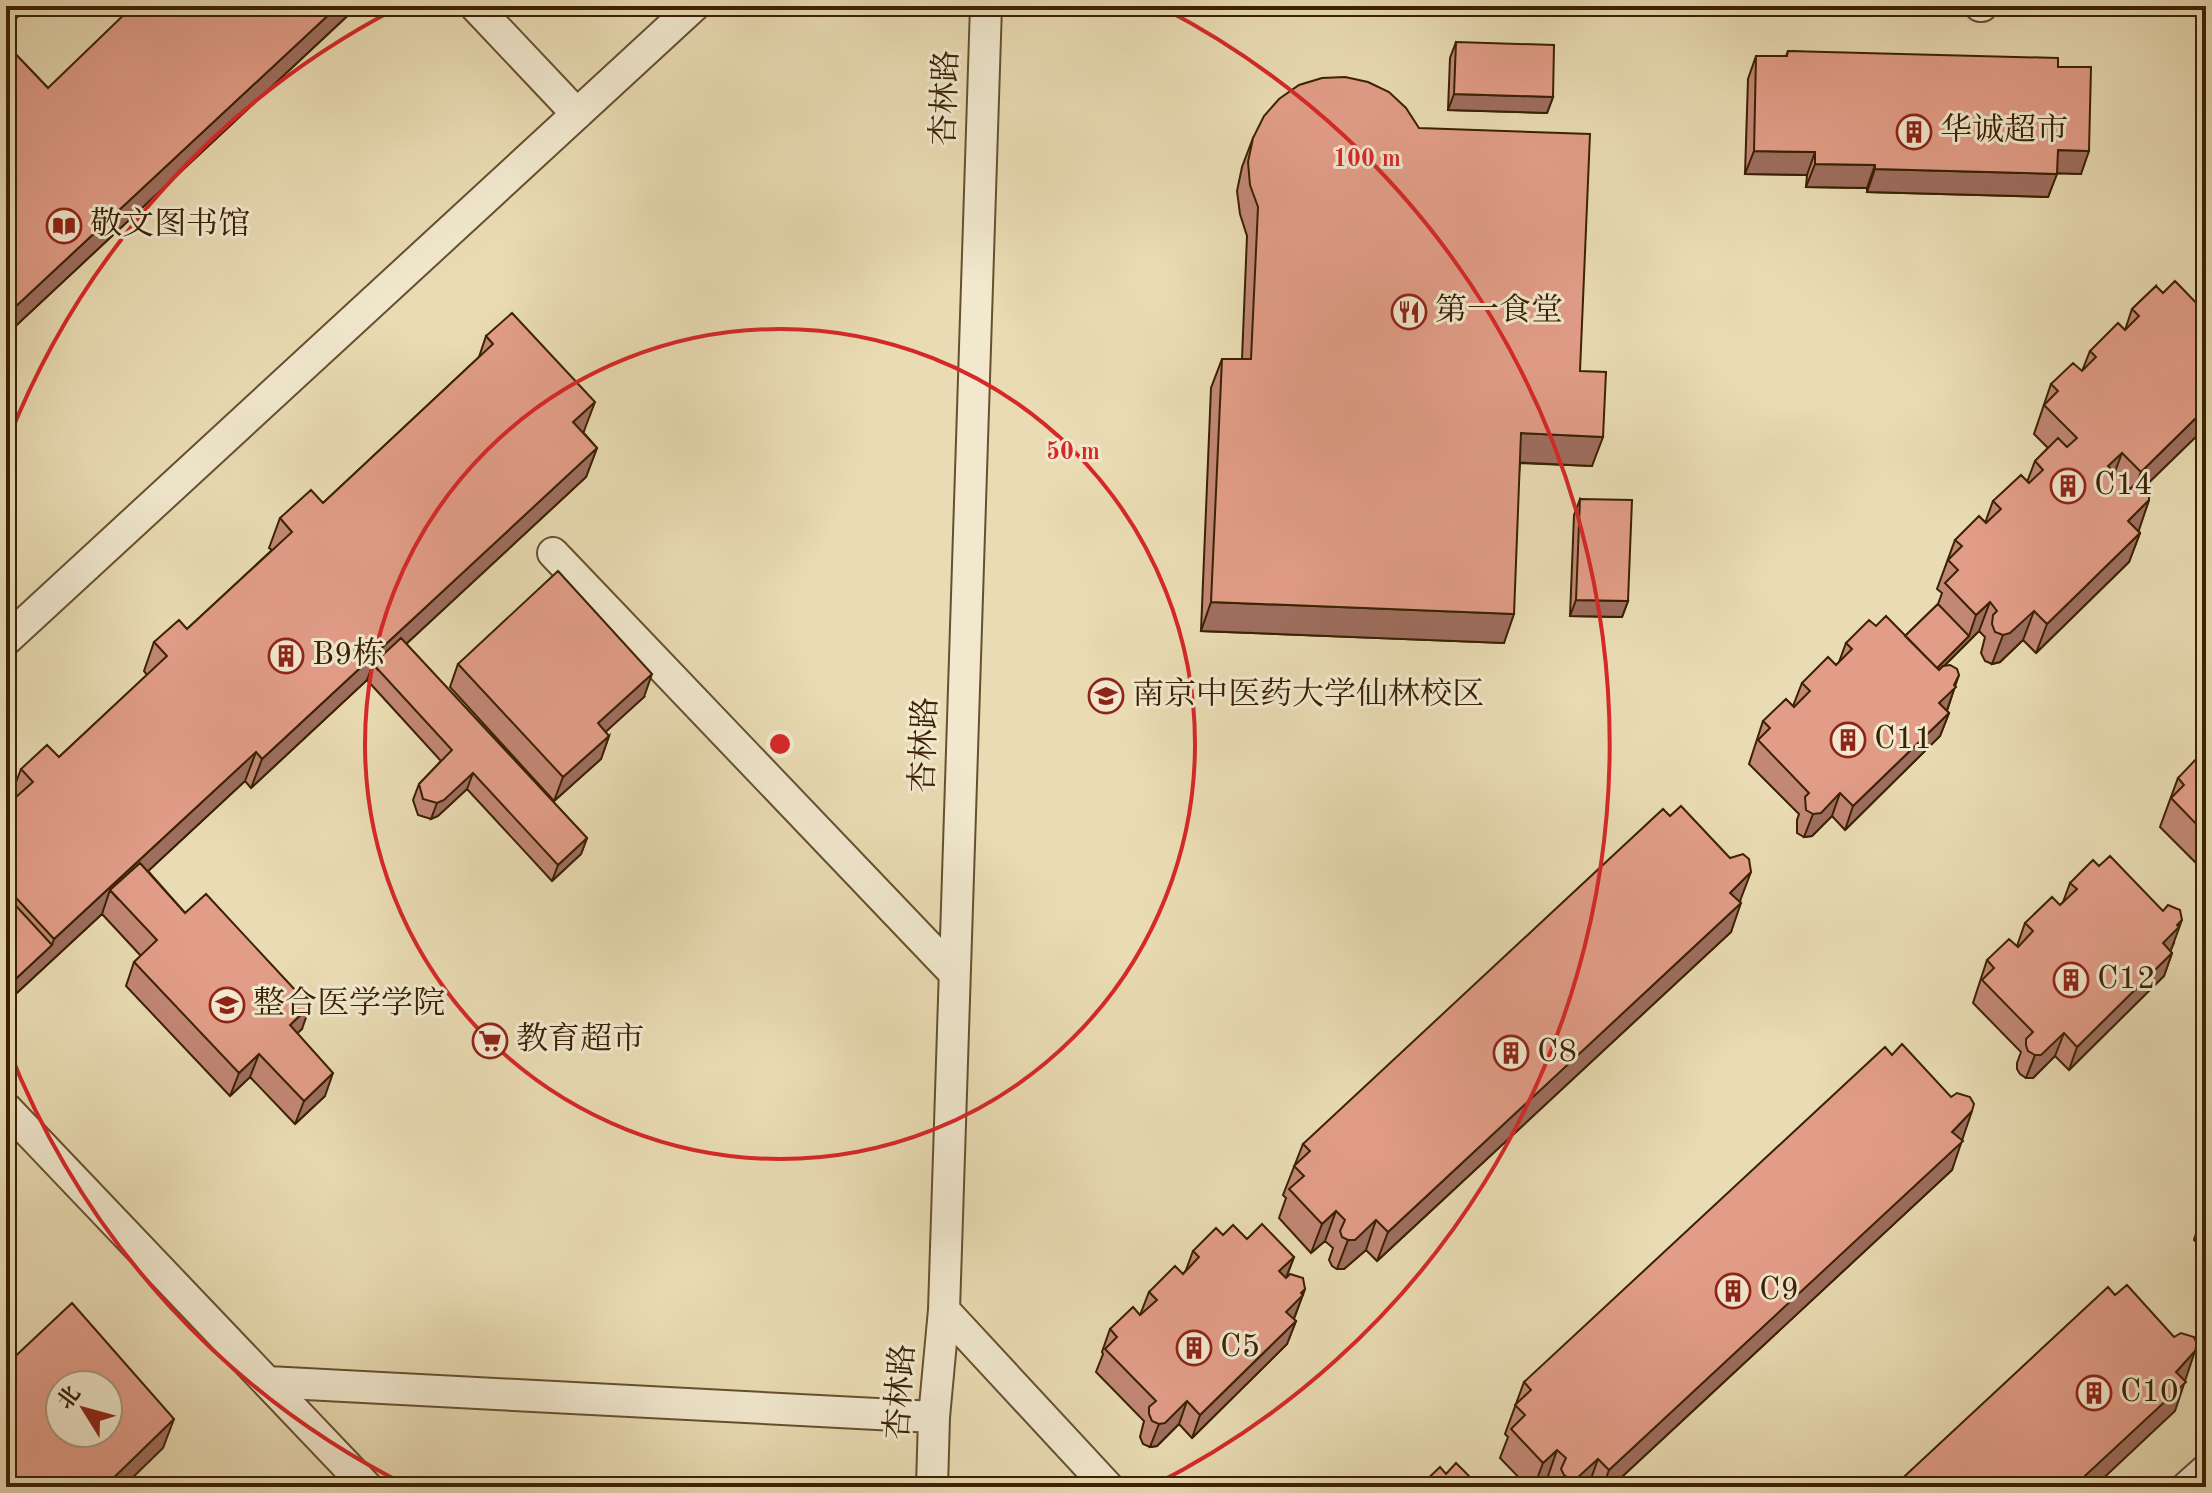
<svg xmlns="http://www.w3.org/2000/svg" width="2212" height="1493" font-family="'Old Standard TT','Noto Serif SC',serif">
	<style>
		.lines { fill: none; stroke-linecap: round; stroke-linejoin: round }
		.lane-casing { stroke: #66502f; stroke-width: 34 }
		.lane { stroke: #f1e8ce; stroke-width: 30 }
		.wall { fill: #c28775; stroke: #3a2103; stroke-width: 2 }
		.shaded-wall { fill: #9e6e5f; stroke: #3a2103; stroke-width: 2 }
		.building { fill: #e29d88; stroke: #3a2103; stroke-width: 2; fill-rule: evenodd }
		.ring { fill: none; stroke: #d62828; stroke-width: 4 }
		.labels { text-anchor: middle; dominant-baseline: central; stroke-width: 6; stroke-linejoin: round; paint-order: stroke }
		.street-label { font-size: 32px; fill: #3a2103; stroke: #f1e8ce }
		.poi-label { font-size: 32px; fill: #3a2103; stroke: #f1e8ce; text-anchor: start }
		.centre { fill: #d62828; stroke: #f1e8ce; stroke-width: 4 }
		.ring-label { font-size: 24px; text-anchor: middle; font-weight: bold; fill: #d62828; stroke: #f1e8ce; stroke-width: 6; stroke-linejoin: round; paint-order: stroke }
	</style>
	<rect width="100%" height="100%" fill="#e9dbb3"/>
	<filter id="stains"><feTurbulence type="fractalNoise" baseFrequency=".0025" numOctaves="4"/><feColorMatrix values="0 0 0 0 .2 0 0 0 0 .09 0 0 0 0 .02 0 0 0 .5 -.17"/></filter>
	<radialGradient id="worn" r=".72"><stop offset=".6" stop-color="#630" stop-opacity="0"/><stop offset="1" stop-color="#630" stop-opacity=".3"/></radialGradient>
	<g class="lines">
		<g class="lane-casing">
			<path id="lane" d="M 475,6 L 577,114
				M 1980,6 L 1982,6
				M 553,553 L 954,973
				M 6,640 L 694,6
				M 6,1108 L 367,1487
				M 944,1310 L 1108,1487
				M 268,1382 L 934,1417
				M 932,1487 L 934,1417 L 944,1310 L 986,6
				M 2187,1487 L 2206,1470"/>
		</g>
		<use href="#lane" class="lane"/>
	</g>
	<path class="wall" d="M 358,6 L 6,335 L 6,44 L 48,88 Z
		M 1456,42 L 1553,97 L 1547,113 L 1448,110 L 1450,58 Z
		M 1788,51 L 2058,67 L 2081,174 L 2057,173 L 2048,197 L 1867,192 L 1867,188 L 1806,187 L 1807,175 L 1745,174 L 1748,79 L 1756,56 L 1786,56 Z
		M 1253,138 L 1580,371 L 1592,466 L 1520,463 L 1504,643 L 1201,631 L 1211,388 L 1222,359 L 1242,359 L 1247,236 L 1240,214 L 1237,191 L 1242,167 Z
		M 2156,286 L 2143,488 L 2149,500 L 2138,530 L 2140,533 L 2129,562 L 2036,653 L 2023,640 L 2000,662 L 1992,664 L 1985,661 L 1981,653 L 1985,637 L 1979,631 L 1945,665 L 1955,686 L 1947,711 L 1949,713 L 1940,736 L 1845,830 L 1832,816 L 1812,836 L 1804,837 L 1797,833 L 1797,820 L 1799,814 L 1749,764 L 1763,721 L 1793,706 L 1802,683 L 1836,665 L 1839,662 L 1846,643 L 1876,626 L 1905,636 L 1938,604 L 1942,593 L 1937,589 L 1955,540 L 1985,523 L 1993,501 L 2027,482 L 2035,461 L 2048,448 L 2034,434 L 2051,384 L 2082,371 L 2090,351 L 2125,330 L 2132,309 Z
		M 486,336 L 584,431 L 583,432 L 597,448 L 586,477 L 406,644 L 587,838 L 581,854 L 552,881 L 467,789 L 438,816 L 431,819 L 418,815 L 413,800 L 419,784 L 441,761 L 367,680 L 251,788 L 245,781 L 148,871 L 185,913 L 302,1029 L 297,1033 L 325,1096 L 295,1124 L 250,1077 L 230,1096 L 126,986 L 134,962 L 141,956 L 102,914 L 6,1003 L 6,806 L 13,800 L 10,798 L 21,769 L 59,757 L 147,675 L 144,671 L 154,642 L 187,629 L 272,550 L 269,548 L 280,518 L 323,503 L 479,357 Z
		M 1580,499 L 1628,601 L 1622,617 L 1570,616 L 1574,515 Z
		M 458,664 L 644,697 L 605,732 L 609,736 L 601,759 L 554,801 L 450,687 Z
		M 2206,759 L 2206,873 L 2160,827 L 2178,778 Z
		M 2070,883 L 2174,943 L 2170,951 L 2172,953 L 2164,976 L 2069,1070 L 2055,1056 L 2033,1078 L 2026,1078 L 2020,1074 L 2017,1069 L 2017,1063 L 2021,1052 L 1973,1003 L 1987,960 L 2017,946 L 2025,923 L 2060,905 L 2063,902 Z
		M 1740,902 L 1731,932 L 1377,1261 L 1366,1250 L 1344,1269 L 1337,1269 L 1332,1266 L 1329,1260 L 1333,1248 L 1325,1241 L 1311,1253 L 1279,1218 L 1286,1198 L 1283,1195 L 1303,1144 Z
		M 1961,1140 L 1952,1170 L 1611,1487 L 1555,1487 L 1547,1479 L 1538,1487 L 1528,1487 L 1500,1458 L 1508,1437 L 1505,1434 L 1524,1382 Z
		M 2206,1201 L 2206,1252 L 2194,1240 Z
		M 1223,1235 L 1247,1239 L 1294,1257 L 1286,1278 L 1305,1289 L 1294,1319 L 1296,1321 L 1287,1344 L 1192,1438 L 1179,1424 L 1157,1446 L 1150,1447 L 1143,1444 L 1140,1437 L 1144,1421 L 1096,1372 L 1103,1354 L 1102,1352 L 1110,1329 L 1140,1315 L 1149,1292 L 1183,1274 L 1186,1270 L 1193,1251 Z"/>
	<path class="shaded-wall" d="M 9,6 L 29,6 L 6,28 L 6,9 Z
		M 338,6 L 358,6 L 6,335 L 6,330 L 14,308 Z
		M 1454,94 L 1553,97 L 1547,113 L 1448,110 Z
		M 2058,150 L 2089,151 L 2081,174 L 2049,173 Z
		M 1754,151 L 1815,152 L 1807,175 L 1745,174 Z
		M 1815,164 L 1875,165 L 1867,188 L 1806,187 Z
		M 1875,169 L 2057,174 L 2048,197 L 1867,192 Z
		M 595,402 L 584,431 L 562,451 L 573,422 Z
		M 2206,408 L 2206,427 L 2130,501 L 2141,472 Z
		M 1521,433 L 1603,437 L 1592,466 L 1511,462 Z
		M 597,448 L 586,477 L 378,670 L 373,664 L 367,680 L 251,788 L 262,759 Z
		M 2122,453 L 2111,482 L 2108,466 Z
		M 2149,500 L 2139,530 L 2118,550 L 2128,521 Z
		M 2140,533 L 2129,562 L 2036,653 L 2047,624 Z
		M 1576,600 L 1628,601 L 1622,617 L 1570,616 Z
		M 1211,602 L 1514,614 L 1504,643 L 1201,631 Z
		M 1990,602 L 1979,631 L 1924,686 L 1927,678 L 1969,636 L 1976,615 Z
		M 2034,611 L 2023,640 L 2000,662 L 1992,664 L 2003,635 Z
		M 652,674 L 644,697 L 589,747 L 598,723 Z
		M 1959,675 L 1947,710 L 1930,727 L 1939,703 Z
		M 1949,713 L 1940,736 L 1845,830 L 1853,806 Z
		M 609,736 L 601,759 L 554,801 L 563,777 Z
		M 256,752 L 245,781 L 118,899 L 110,890 L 102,914 L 6,1003 L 6,988 L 52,945 L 54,939 Z
		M 473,773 L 467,789 L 438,816 L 431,819 L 437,803 Z
		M 1840,793 L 1832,816 L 1812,836 L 1804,837 L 1813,814 Z
		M 587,838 L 581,854 L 552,881 L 558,865 Z
		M 1751,872 L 1740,901 L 1720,922 L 1730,893 Z
		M 1741,903 L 1731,932 L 1377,1261 L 1388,1232 Z
		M 2182,920 L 2171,950 L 2154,966 L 2163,943 Z
		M 2172,953 L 2164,976 L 2069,1070 L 2077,1047 Z
		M 310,1006 L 302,1029 L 281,1048 L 290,1025 Z
		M 2064,1033 L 2055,1056 L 2033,1078 L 2026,1078 L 2035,1055 Z
		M 259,1054 L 250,1077 L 230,1096 L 239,1073 Z
		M 333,1073 L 325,1096 L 295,1124 L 304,1101 Z
		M 1972,1111 L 1952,1170 L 1611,1487 L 1603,1487 L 1609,1470 L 1952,1132 Z
		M 1336,1211 L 1325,1241 L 1311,1253 L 1322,1224 Z
		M 1376,1220 L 1366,1250 L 1344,1269 L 1337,1269 L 1348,1240 Z
		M 1294,1257 L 1285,1280 L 1279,1271 Z
		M 1305,1289 L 1294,1318 L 1277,1335 L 1286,1312 Z
		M 1296,1321 L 1287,1344 L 1192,1438 L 1200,1415 Z
		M 2195,1351 L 2175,1411 L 2094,1487 L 2073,1487 Z
		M 1187,1401 L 1179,1424 L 1157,1446 L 1150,1447 L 1159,1424 Z
		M 174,1419 L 163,1448 L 123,1487 L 104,1487 Z
		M 1557,1450 L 1547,1479 L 1538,1487 L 1534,1487 L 1543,1463 Z
		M 1598,1459 L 1588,1487 L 1566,1487 L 1569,1478 Z"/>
	<path class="building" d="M 133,6 L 338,6 L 14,308 L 6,300 L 6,44 L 48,88 Z
		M 1456,42 L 1554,45 L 1553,97 L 1454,94 Z
		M 1788,51 L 2058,58 L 2058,67 L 2091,67 L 2089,151 L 2058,150 L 2057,174 L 1875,169 L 1875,165 L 1815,164 L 1815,152 L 1754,151 L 1756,56 L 1787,56 Z
		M 1345,77 L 1368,82 L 1389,92 L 1406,108 L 1419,128 L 1590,134 L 1580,371 L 1606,372 L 1603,437 L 1521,433 L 1514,614 L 1211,602 L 1222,359 L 1251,359 L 1258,207 L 1250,185 L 1248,162 L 1253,138 L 1264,116 L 1279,99 L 1299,85 L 1322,78 Z
		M 2175,281 L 2206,313 L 2206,408 L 2141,472 L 2122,453 L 2108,466 L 2130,489 L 2134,485 L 2140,485 L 2149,495 L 2149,500 L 2128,521 L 2140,533 L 2047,624 L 2034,611 L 2010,633 L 2003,635 L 1995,632 L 1992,624 L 1993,615 L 1997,611 L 1990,602 L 1976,615 L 1945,583 L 1958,570 L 1948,560 L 1962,546 L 1955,540 L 1979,516 L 1986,523 L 2001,509 L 1993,501 L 2021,475 L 2029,483 L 2043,470 L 2035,461 L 2058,438 L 2067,447 L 2077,438 L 2044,405 L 2058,391 L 2051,384 L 2073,363 L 2082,371 L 2096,357 L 2090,351 L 2118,323 L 2125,330 L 2139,316 L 2132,309 L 2156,286 L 2163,293 Z
		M 512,313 L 595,402 L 573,422 L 597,448 L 262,759 L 256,752 L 54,939 L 6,887 L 6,806 L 33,782 L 21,769 L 47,745 L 59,757 L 167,656 L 154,642 L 179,620 L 187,629 L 292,532 L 280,518 L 311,490 L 323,503 L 493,344 L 486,336 Z
		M 1580,499 L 1632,500 L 1628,601 L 1576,600 Z
		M 558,571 L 652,674 L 598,723 L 609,736 L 563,777 L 458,664 Z
		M 1938,604 L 1969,636 L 1937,668 L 1905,636 Z
		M 1886,616 L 1939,670 L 1943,666 L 1950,665 L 1957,669 L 1959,675 L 1954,685 L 1956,687 L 1939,703 L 1949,713 L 1853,806 L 1840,793 L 1821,813 L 1813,814 L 1806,810 L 1805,797 L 1809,793 L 1758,740 L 1770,728 L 1763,721 L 1786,699 L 1794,707 L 1810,691 L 1802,683 L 1828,657 L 1836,665 L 1852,649 L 1846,643 L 1869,620 L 1876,626 Z
		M 401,638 L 587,838 L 558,865 L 473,773 L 444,800 L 437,803 L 423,799 L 419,784 L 452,750 L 373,664 Z
		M 2201,754 L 2206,759 L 2206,834 L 2171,798 L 2184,785 L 2178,778 Z
		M 1681,806 L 1730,858 L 1743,854 L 1749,859 L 1751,872 L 1730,893 L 1741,903 L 1388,1232 L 1376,1220 L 1355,1240 L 1348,1240 L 1342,1237 L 1340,1231 L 1345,1220 L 1336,1211 L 1322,1224 L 1289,1189 L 1304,1176 L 1294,1166 L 1310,1151 L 1303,1144 L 1663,809 L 1670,816 Z
		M 2110,856 L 2163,911 L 2168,905 L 2180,910 L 2182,920 L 2177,925 L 2179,927 L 2163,943 L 2172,953 L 2077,1047 L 2064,1033 L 2041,1055 L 2035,1055 L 2028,1051 L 2026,1045 L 2026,1039 L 2033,1032 L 1982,980 L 1994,968 L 1987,960 L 2009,939 L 2018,947 L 2033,931 L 2025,923 L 2052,897 L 2060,905 L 2077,889 L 2070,883 L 2093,860 L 2099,866 Z
		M 140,863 L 185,913 L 206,894 L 310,1006 L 290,1025 L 333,1073 L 304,1101 L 259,1054 L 239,1073 L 134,962 L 157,940 L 110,890 Z
		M 6,895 L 52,945 L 6,988 Z
		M 1902,1044 L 1951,1097 L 1957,1093 L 1970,1097 L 1974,1104 L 1972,1111 L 1952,1132 L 1963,1141 L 1609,1470 L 1598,1459 L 1576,1479 L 1569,1478 L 1564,1475 L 1561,1469 L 1566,1458 L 1557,1450 L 1543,1463 L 1511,1429 L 1525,1415 L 1515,1405 L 1531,1390 L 1524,1382 L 1885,1047 L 1892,1055 Z
		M 1262,1224 L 1294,1257 L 1279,1271 L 1286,1278 L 1290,1274 L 1303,1278 L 1305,1289 L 1301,1293 L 1303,1295 L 1286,1312 L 1296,1321 L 1200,1415 L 1187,1401 L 1165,1423 L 1159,1424 L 1152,1421 L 1149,1414 L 1149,1407 L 1156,1401 L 1105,1349 L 1117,1337 L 1110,1329 L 1133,1307 L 1140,1315 L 1157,1300 L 1149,1292 L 1175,1266 L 1183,1274 L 1199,1257 L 1193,1251 L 1216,1228 L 1223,1235 L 1233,1225 L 1247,1239 Z
		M 2127,1285 L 2174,1337 L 2181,1333 L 2194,1337 L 2197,1344 L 2195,1351 L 2176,1372 L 2186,1382 L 2073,1487 L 1893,1487 L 2108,1287 L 2115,1295 Z
		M 72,1303 L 174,1419 L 104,1487 L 6,1487 L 6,1365 ZM 60,1385 L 108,1385 L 108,1433 L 60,1433 Z
		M 1456,1463 L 1480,1487 L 1419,1487 L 1440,1467 L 1446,1474 Z"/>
	<g class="ring">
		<circle cx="780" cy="744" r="415"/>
		<path d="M410 1487A830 830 0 0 1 8 1048M8 440A830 830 0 0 1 397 8M1163 8A830 830 0 0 1 1150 1487"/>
	</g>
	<defs>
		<g id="building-ring" transform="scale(1.8)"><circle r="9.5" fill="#f1e8ce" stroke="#8f2418" stroke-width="1.5"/><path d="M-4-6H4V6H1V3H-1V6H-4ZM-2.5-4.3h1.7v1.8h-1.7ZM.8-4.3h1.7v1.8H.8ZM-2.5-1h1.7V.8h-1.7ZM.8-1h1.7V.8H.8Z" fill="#8f2418"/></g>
		<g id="library-ring" transform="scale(1.8)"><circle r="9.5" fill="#f1e8ce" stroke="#8f2418" stroke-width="1.5"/><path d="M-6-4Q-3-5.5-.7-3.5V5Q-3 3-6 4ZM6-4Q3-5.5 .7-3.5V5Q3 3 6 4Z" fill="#8f2418"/></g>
		<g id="restaurant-ring" transform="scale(1.8)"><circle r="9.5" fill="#f1e8ce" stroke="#8f2418" stroke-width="1.5"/><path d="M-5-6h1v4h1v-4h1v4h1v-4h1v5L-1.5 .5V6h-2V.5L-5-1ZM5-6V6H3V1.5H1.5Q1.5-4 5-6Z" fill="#8f2418"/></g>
		<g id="university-ring" transform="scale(1.8)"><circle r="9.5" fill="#f1e8ce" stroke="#8f2418" stroke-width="1.5"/><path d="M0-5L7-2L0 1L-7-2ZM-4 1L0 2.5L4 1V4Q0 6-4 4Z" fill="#8f2418"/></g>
		<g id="school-ring" transform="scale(1.8)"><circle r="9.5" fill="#f1e8ce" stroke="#8f2418" stroke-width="1.5"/><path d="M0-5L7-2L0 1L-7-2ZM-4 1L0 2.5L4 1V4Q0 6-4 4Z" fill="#8f2418"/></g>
		<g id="supermarket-ring" transform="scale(1.8)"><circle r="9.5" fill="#f1e8ce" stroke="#8f2418" stroke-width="1.5"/><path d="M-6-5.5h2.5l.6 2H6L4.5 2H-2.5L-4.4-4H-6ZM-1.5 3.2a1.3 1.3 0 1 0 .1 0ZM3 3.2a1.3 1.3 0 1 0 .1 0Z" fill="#8f2418"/></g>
	</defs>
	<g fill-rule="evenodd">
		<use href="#building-ring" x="1914" y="132"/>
		<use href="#library-ring" x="64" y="226"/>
		<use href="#restaurant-ring" x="1409" y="312"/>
		<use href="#building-ring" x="2068" y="486"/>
		<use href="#building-ring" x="286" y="656"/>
		<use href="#university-ring" x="1106" y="696"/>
		<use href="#building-ring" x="1848" y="740"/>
		<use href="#building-ring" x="2071" y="980"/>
		<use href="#school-ring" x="227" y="1005"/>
		<use href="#supermarket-ring" x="490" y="1041"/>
		<use href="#building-ring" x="1511" y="1053"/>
		<use href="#building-ring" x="1733" y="1291"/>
		<use href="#building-ring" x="1194" y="1348"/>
		<use href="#building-ring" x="2094" y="1393"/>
	</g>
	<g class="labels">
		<g class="street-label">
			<text transform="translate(947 98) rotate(-88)">杏林路</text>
			<text transform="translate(926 745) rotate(-88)">杏林路</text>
			<text transform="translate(902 1392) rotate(-86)">杏林路</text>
		</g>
		<g class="poi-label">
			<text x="1940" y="132">华诚超市</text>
			<text x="90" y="226">敬文图书馆</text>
			<text x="1435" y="312">第一食堂</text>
			<text x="2094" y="486">C14</text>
			<text x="312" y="656">B9栋</text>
			<text x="1132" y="696">南京中医药大学仙林校区</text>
			<text x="1874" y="740">C11</text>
			<text x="2097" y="980">C12</text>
			<text x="253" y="1005">整合医学学院</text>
			<text x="516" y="1041">教育超市</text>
			<text x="1537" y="1053">C8</text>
			<text x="1759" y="1291">C9</text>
			<text x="1220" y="1348">C5</text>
			<text x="2120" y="1393">C10</text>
		</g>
	</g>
	<circle cx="780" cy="744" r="12" class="centre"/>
	<g class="ring-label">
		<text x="1367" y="166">100 m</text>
		<text x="1073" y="459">50 m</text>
	</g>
	<rect width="2212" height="1493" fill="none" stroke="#e9dbb3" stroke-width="32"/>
	<rect x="8" y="8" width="2196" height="1477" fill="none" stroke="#3a2103" stroke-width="4"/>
	<rect x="16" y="16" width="2180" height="1461" fill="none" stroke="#3a2103" stroke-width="2"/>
	<g transform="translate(84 1409) rotate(307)"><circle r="38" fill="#f1e8ce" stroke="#a8987d" stroke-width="2"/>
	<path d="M0-6L14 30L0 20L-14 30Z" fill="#8f2418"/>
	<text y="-12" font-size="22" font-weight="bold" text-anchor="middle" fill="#3a2103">北</text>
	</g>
	<rect width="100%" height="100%" filter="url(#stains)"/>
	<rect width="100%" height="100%" fill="url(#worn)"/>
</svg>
